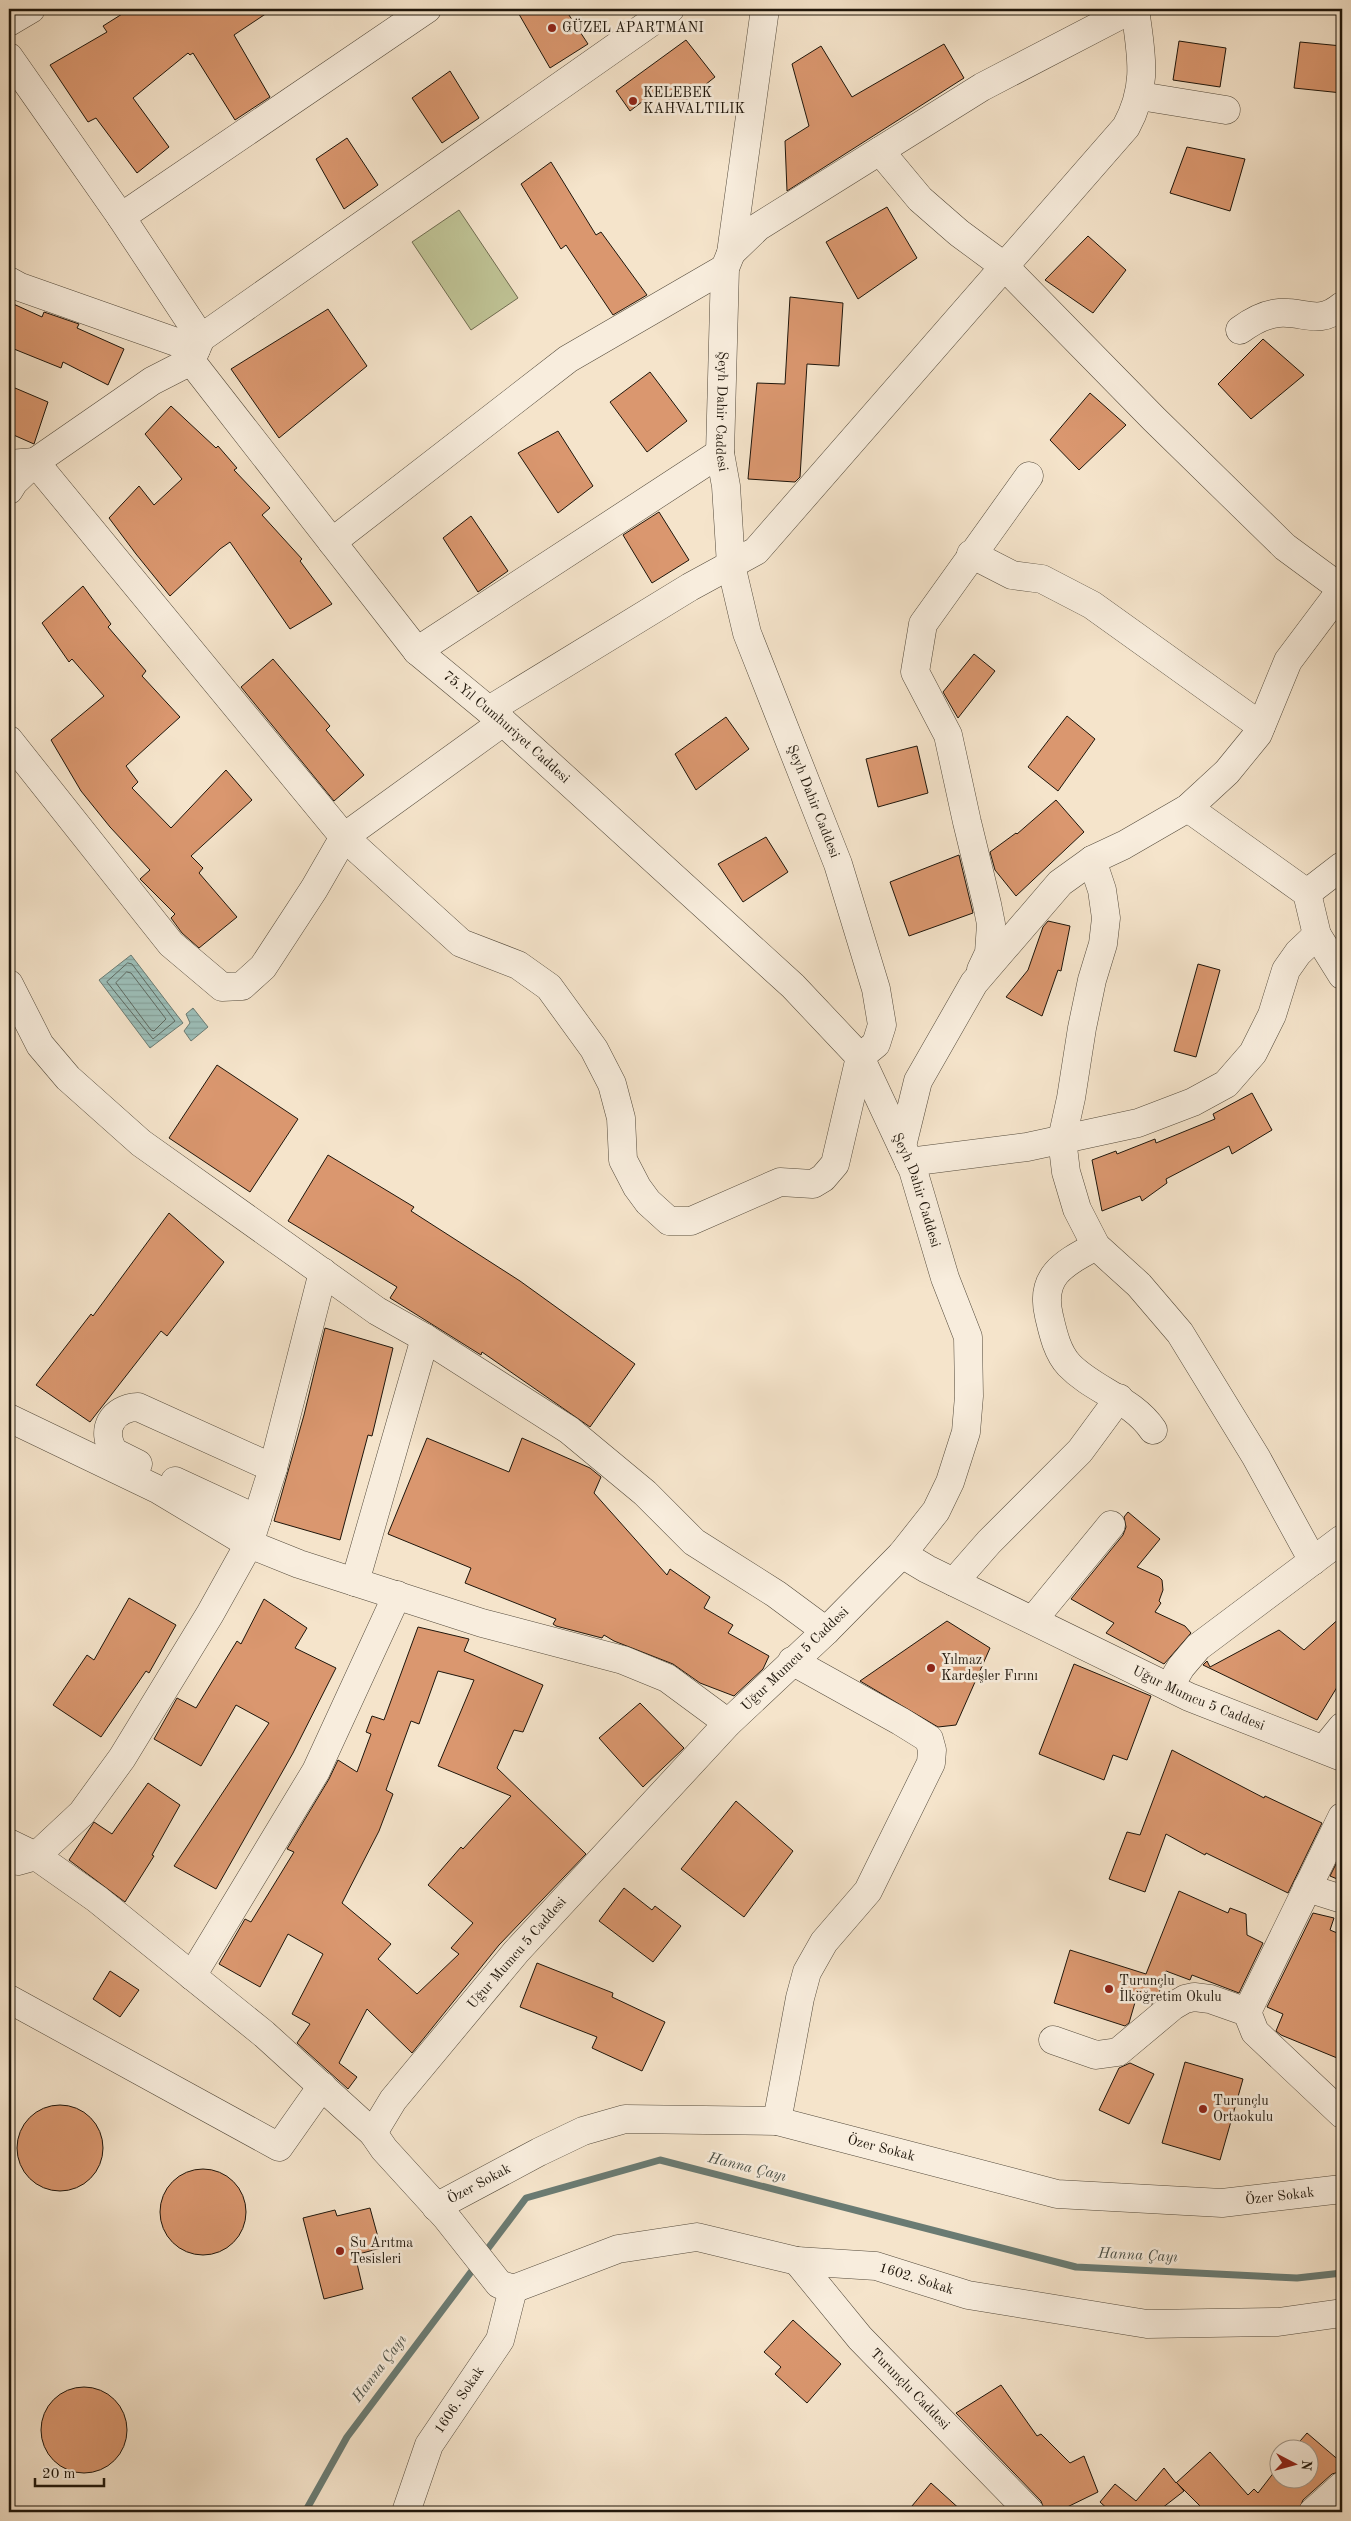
<svg xmlns="http://www.w3.org/2000/svg" width="1351" height="2521" font-family="'Old Standard TT',serif">
	<style>
		.green { fill: #bfc395; stroke: #6f6c50 }
		.water { fill: url(#water-rules); stroke: #6a7b73 }
		.lines { fill: none; stroke-linecap: round; stroke-linejoin: round }
		.shore { stroke: #5e6a62; stroke-width: 1 }
		.stream { stroke: #6a7b73; stroke-width: 7 }
		.building { fill: #da976f; stroke: #1f160b; fill-rule: evenodd }
		.minor-casing { stroke: #544a3b; stroke-width: 29 }
		.minor { stroke: #f8eddd; stroke-width: 28 }
		.poi-dot { fill: #8f2418; stroke: #f8eddd; stroke-width: 2 }
		.labels { text-anchor: middle; dominant-baseline: central; stroke-width: 5; stroke-linejoin: round; paint-order: stroke }
		.poi-label { font-size: 14px; fill: #1f160b; stroke: #f8eddd; text-anchor: start }
		.street-label { font-size: 14px; fill: #1f160b; stroke: #f8eddd }
		.water-label { font-size: 15px; font-style: italic; fill: #4b5148; stroke: #f8eddd }
	</style>
	<defs>
		<pattern id="water-rules" width="6" height="5" patternUnits="userSpaceOnUse" patternTransform="scale(1.25)"><rect width="6" height="5" fill="#9cbeb8"/><path d="M0 2.5h6" fill="none" stroke="#86a39d"/></pattern>
	</defs>
	<rect width="100%" height="100%" fill="#f5e4cb"/>
	<filter id="stains"><feTurbulence type="fractalNoise" baseFrequency=".004" numOctaves="4"/><feColorMatrix values="0 0 0 0 .2 0 0 0 0 .09 0 0 0 0 .02 0 0 0 .5 -.17"/></filter>
	<radialGradient id="worn" r=".72"><stop offset=".6" stop-color="#630" stop-opacity="0"/><stop offset="1" stop-color="#630" stop-opacity=".3"/></radialGradient>
	<path class="green" d="M 459,210 L 518,298 L 471,330 L 412,242 Z"/>
	<path class="water" d="M 131,955 L 183,1023 L 150,1048 L 99,980 Z
		M 193,1008 L 208,1027 L 191,1041 L 184,1031 L 190,1023 L 186,1014 Z"/>
	<g class="lines">
		<path class="shore" d="M 128,963 L 132,964 L 175,1021 L 153,1039 L 107,982 Z
			M 127,972 L 131,973 L 166,1019 L 154,1031 L 151,1030 L 116,983 Z"/>
		<path class="stream" d="M 483,2255 L 526,2198 L 660,2160 L 1076,2267 L 1297,2278 L 1342,2273
			M 305,2512 L 347,2437 L 477,2264"/>
	</g>
	<path class="building" d="M 130,9 L 273,9 L 234,35 L 270,97 L 235,120 L 193,53 L 190,55 L 188,53 L 133,98 L 169,147 L 137,173 L 96,118 L 88,122 L 50,65 L 107,32 L 103,26 Z
		M 516,9 L 565,9 L 588,44 L 550,68 Z
		M 686,40 L 715,77 L 676,108 L 660,88 L 630,111 L 616,91 Z
		M 1179,41 L 1226,48 L 1220,87 L 1173,80 Z
		M 1300,42 L 1342,46 L 1342,93 L 1294,88 Z
		M 944,44 L 964,78 L 787,191 L 785,141 L 809,126 L 792,64 L 821,46 L 852,97 Z
		M 450,71 L 479,118 L 442,143 L 412,98 Z
		M 347,138 L 378,185 L 344,209 L 316,159 Z
		M 1187,147 L 1245,159 L 1230,211 L 1170,193 Z
		M 551,162 L 596,235 L 601,232 L 647,295 L 613,315 L 566,245 L 561,249 L 521,184 Z
		M 887,207 L 917,258 L 858,299 L 826,242 Z
		M 1088,236 L 1126,270 L 1093,313 L 1045,280 Z
		M 790,297 L 843,303 L 839,366 L 807,364 L 800,477 L 795,482 L 748,479 L 757,383 L 785,384 Z
		M 9,302 L 42,317 L 44,312 L 79,324 L 77,328 L 124,349 L 108,385 L 63,362 L 61,368 L 9,347 Z
		M 328,309 L 367,366 L 279,438 L 231,369 Z
		M 1263,339 L 1304,375 L 1251,419 L 1218,384 Z
		M 650,372 L 687,421 L 647,452 L 610,402 Z
		M 15,388 L 48,402 L 34,444 L 9,433 L 9,403 Z
		M 1090,393 L 1126,425 L 1079,470 L 1050,440 Z
		M 171,406 L 216,448 L 218,446 L 237,468 L 234,470 L 270,508 L 262,515 L 302,559 L 300,561 L 332,604 L 290,629 L 230,542 L 220,549 L 170,596 L 136,554 L 109,518 L 139,486 L 154,505 L 182,479 L 145,434 Z
		M 558,431 L 593,486 L 558,513 L 518,453 Z
		M 659,512 L 689,560 L 652,583 L 623,535 Z
		M 471,516 L 508,571 L 478,592 L 443,538 Z
		M 83,586 L 111,624 L 108,627 L 146,671 L 142,676 L 180,717 L 126,766 L 138,782 L 132,788 L 171,828 L 226,770 L 252,800 L 191,856 L 203,868 L 199,873 L 237,917 L 199,948 L 182,933 L 171,918 L 175,914 L 140,879 L 150,870 L 110,827 L 81,791 L 51,740 L 104,696 L 72,659 L 69,662 L 42,623 Z
		M 974,654 L 995,671 L 958,718 L 943,692 Z
		M 273,659 L 330,726 L 326,730 L 364,775 L 334,801 L 241,687 Z
		M 1067,716 L 1095,739 L 1058,791 L 1028,767 Z
		M 726,717 L 749,749 L 696,790 L 675,754 Z
		M 917,746 L 928,793 L 878,807 L 866,759 Z
		M 1056,800 L 1084,832 L 1016,896 L 995,870 L 990,852 L 1016,833 L 1017,834 Z
		M 766,837 L 788,872 L 743,902 L 718,864 Z
		M 959,855 L 973,913 L 909,936 L 890,882 Z
		M 1048,921 L 1070,926 L 1061,971 L 1058,970 L 1042,1016 L 1006,997 L 1028,970 L 1043,927 Z
		M 1198,964 L 1220,970 L 1196,1057 L 1174,1051 Z
		M 217,1065 L 298,1119 L 250,1192 L 169,1138 Z
		M 1252,1093 L 1272,1130 L 1232,1154 L 1229,1146 L 1166,1179 L 1167,1183 L 1142,1201 L 1140,1196 L 1102,1211 L 1092,1160 L 1116,1151 L 1117,1154 L 1155,1139 L 1156,1143 L 1215,1119 L 1213,1114 Z
		M 328,1155 L 414,1207 L 411,1211 L 520,1281 L 635,1364 L 590,1427 L 482,1352 L 481,1355 L 390,1298 L 397,1287 L 288,1221 Z
		M 169,1213 L 224,1262 L 167,1336 L 161,1331 L 90,1422 L 36,1385 L 91,1314 L 93,1316 Z
		M 325,1328 L 393,1348 L 372,1436 L 368,1435 L 340,1540 L 274,1521 L 304,1415 Z
		M 427,1438 L 509,1472 L 522,1438 L 590,1468 L 601,1477 L 594,1493 L 667,1575 L 670,1569 L 710,1597 L 704,1608 L 733,1625 L 728,1633 L 769,1656 L 763,1669 L 734,1696 L 700,1683 L 673,1664 L 614,1641 L 604,1635 L 602,1638 L 556,1626 L 553,1624 L 556,1619 L 465,1583 L 471,1568 L 388,1534 Z
		M 1128,1512 L 1160,1539 L 1137,1567 L 1159,1577 L 1162,1580 L 1163,1590 L 1159,1601 L 1161,1603 L 1155,1612 L 1185,1626 L 1191,1633 L 1164,1664 L 1106,1633 L 1114,1623 L 1071,1599 L 1123,1535 L 1126,1527 L 1124,1517 Z
		M 129,1598 L 176,1625 L 149,1673 L 146,1671 L 101,1737 L 53,1705 L 87,1655 L 94,1660 Z
		M 264,1599 L 307,1628 L 295,1648 L 336,1668 L 293,1753 L 216,1889 L 174,1866 L 269,1723 L 236,1705 L 201,1766 L 154,1739 L 177,1698 L 196,1708 L 237,1641 L 241,1644 Z
		M 1342,1616 L 1342,1679 L 1317,1720 L 1203,1665 L 1207,1661 L 1210,1667 L 1279,1630 L 1304,1650 Z
		M 947,1621 L 990,1648 L 956,1725 L 938,1727 L 860,1681 Z
		M 418,1627 L 469,1639 L 464,1651 L 543,1685 L 523,1732 L 514,1730 L 497,1768 L 586,1854 L 499,1945 L 412,2053 L 367,2009 L 339,2063 L 357,2077 L 348,2089 L 297,2043 L 310,2024 L 292,2014 L 323,1954 L 288,1934 L 260,1987 L 219,1964 L 245,1919 L 251,1922 L 294,1852 L 287,1849 L 329,1779 L 338,1760 L 357,1772 L 371,1734 L 366,1732 L 372,1716 L 384,1720 ZM 438,1671 L 474,1680 L 438,1766 L 511,1796 L 463,1849 L 461,1847 L 428,1885 L 473,1923 L 451,1948 L 459,1954 L 417,1994 L 378,1959 L 391,1944 L 342,1903 L 379,1831 L 393,1794 L 386,1790 L 411,1721 L 419,1724 Z
		M 1074,1664 L 1151,1696 L 1127,1760 L 1113,1755 L 1104,1780 L 1039,1754 Z
		M 640,1703 L 684,1748 L 643,1787 L 599,1738 Z
		M 1172,1750 L 1264,1798 L 1265,1796 L 1322,1823 L 1288,1893 L 1206,1853 L 1205,1855 L 1166,1834 L 1145,1892 L 1109,1879 L 1127,1832 L 1140,1835 Z
		M 148,1783 L 180,1805 L 152,1855 L 154,1856 L 125,1902 L 69,1860 L 94,1822 L 112,1834 Z
		M 736,1801 L 793,1851 L 744,1917 L 681,1869 Z
		M 1342,1852 L 1342,1881 L 1330,1876 Z
		M 624,1888 L 652,1910 L 655,1906 L 681,1926 L 653,1962 L 599,1921 Z
		M 1179,1891 L 1228,1913 L 1230,1908 L 1246,1914 L 1247,1935 L 1263,1943 L 1239,1993 L 1192,1975 L 1190,1980 L 1166,1971 L 1157,1999 L 1152,2004 L 1136,1999 L 1129,2023 L 1125,2026 L 1054,2003 L 1070,1950 L 1146,1974 Z
		M 1313,1913 L 1334,1918 L 1330,1930 L 1342,1935 L 1342,2060 L 1281,2035 L 1276,2031 L 1283,2014 L 1267,2007 Z
		M 537,1963 L 613,1993 L 612,1997 L 665,2022 L 642,2071 L 592,2048 L 597,2037 L 520,2007 Z
		M 110,1971 L 139,1990 L 120,2017 L 93,1999 Z
		M 1185,2062 L 1243,2079 L 1220,2160 L 1162,2143 Z
		M 1130,2063 L 1154,2074 L 1129,2124 L 1099,2110 L 1119,2068 Z
		M17 2148a43 43 0 1 1 86 0a43 43 0 1 1-86 0Z
		M160 2212a43 43 0 1 1 86 0a43 43 0 1 1-86 0Z
		M 370,2208 L 381,2248 L 355,2255 L 363,2289 L 324,2299 L 303,2218 L 335,2210 L 337,2216 Z
		M 793,2320 L 841,2364 L 807,2403 L 775,2374 L 781,2367 L 764,2352 Z
		M 1001,2385 L 1037,2436 L 1041,2434 L 1070,2463 L 1084,2456 L 1098,2492 L 1057,2512 L 1045,2512 L 1041,2501 L 956,2413 Z
		M41 2430a43 43 0 1 1 86 0a43 43 0 1 1-86 0Z
		M 1307,2433 L 1342,2463 L 1342,2471 L 1332,2474 L 1303,2500 L 1298,2512 L 1206,2512 L 1177,2483 L 1184,2491 L 1157,2512 L 1111,2512 L 1100,2502 L 1115,2484 L 1136,2501 L 1164,2468 L 1176,2483 L 1210,2452 L 1248,2495 L 1254,2489 L 1258,2493 L 1278,2467 L 1278,2478 L 1308,2478 L 1308,2448 L 1294,2448 Z
		M 931,2483 L 963,2512 L 907,2512 Z"/>
	<g class="lines">
		<g class="minor-casing">
			<g id="minor">
				<path id="s1" d="M 765,9 L 731,253 L 725,268 L 720,453 L 726,486 L 731,565 L 747,633 L 838,864 L 876,989 L 882,1025 L 876,1044 L 860,1057"/>
				<path d="M 9,22 L 31,9"/>
				<path d="M 9,57 L 121,217 L 201,338"/>
				<path d="M 1140,96 L 1226,110"/>
				<path d="M 880,151 L 920,199 L 959,233 L 1005,267 L 1154,419 L 1285,547 L 1342,589"/>
				<path d="M 121,217 L 427,9"/>
				<path d="M 731,253 L 758,227 L 982,87 L 1132,9"/>
				<path d="M 9,281 L 20,287 L 196,349"/>
				<path d="M 1240,330 C 1251,322 1265,314 1279,313 C 1305,311 1318,326 1342,306"/>
				<path id="s2" d="M 191,361 L 417,651 L 503,722 L 793,986 L 860,1057 L 913,1170 L 945,1278 L 968,1337 L 969,1396 L 966,1432 L 950,1482 L 936,1511 L 902,1554 L 826,1631 L 728,1723 L 516,1952 L 393,2100 L 373,2133"/>
				<path d="M 9,464 L 35,462 L 344,837 L 461,943 L 518,965 L 549,987 L 594,1049 L 612,1084 L 621,1118 L 623,1160 L 637,1187 L 648,1202 L 669,1221 L 691,1221 L 780,1182 L 813,1184 L 823,1178 L 835,1164 L 860,1057"/>
				<path d="M 9,490 L 14,482 L 35,462 L 152,381 L 191,361 L 201,338 L 670,9"/>
				<path d="M 332,542 L 568,359 L 725,268"/>
				<path d="M 971,554 L 1012,575 L 1042,579 L 1092,605 L 1261,726"/>
				<path d="M 417,651 L 720,453"/>
				<path d="M 489,710 L 690,587 L 756,551 L 1126,127 C 1149,85 1141,54 1135,9"/>
				<path d="M 9,740 L 171,944 L 222,987 L 242,986 L 263,967 L 314,889 L 344,837 L 503,722"/>
				<path d="M 1188,808 L 1307,893 L 1317,935 L 1342,975"/>
				<path d="M 1092,860 L 1102,890 L 1106,918 L 1103,944 L 1092,980 L 1082,1028 L 1071,1098 L 1062,1139 L 1066,1172 L 1077,1209 L 1096,1246 L 1139,1285 L 1180,1333 L 1256,1457 L 1313,1561"/>
				<path d="M 1307,893 L 1342,866"/>
				<path d="M 981,970 L 989,953 L 991,924 L 987,904 L 967,822 L 948,735 L 915,672 L 923,624 L 1029,476"/>
				<path d="M 9,984 L 40,1045 L 68,1078 L 141,1143 L 377,1311 L 425,1338 L 569,1430 L 645,1493 L 694,1542 L 776,1594 L 826,1631"/>
				<path d="M 902,1146 L 918,1081 L 974,983 L 1060,883 L 1092,860 L 1124,845 L 1188,808 L 1227,772 L 1258,734 L 1288,661 L 1342,589"/>
				<path d="M 909,1162 L 1027,1147 L 1138,1123 L 1193,1102 L 1226,1084 L 1253,1053 L 1272,1015 L 1286,970 L 1298,953 L 1317,935"/>
				<path d="M 1096,1246 C 1065,1263 1039,1275 1049,1316 C 1053,1333 1057,1352 1069,1365 C 1094,1391 1132,1399 1153,1430"/>
				<path d="M 9,1418 L 159,1490 L 249,1544 L 273,1468 L 323,1272"/>
				<path d="M 138,1464 L 114,1452 C 100,1430 112,1408 138,1407 L 273,1468"/>
				<path d="M 175,1481 L 257,1519"/>
				<path id="s3" d="M 902,1554 L 927,1569 L 1189,1697 L 1342,1757"/>
				<path d="M 355,1582 L 425,1338"/>
				<path d="M 954,1582 L 989,1542 L 1080,1451 L 1119,1398"/>
				<path d="M 1033,1620 L 1111,1525"/>
				<path d="M 1169,1687 L 1181,1667 L 1198,1647 L 1342,1539"/>
				<path d="M 1324,1749 L 1342,1727"/>
				<path id="s4" d="M 9,1843 L 36,1856 L 97,1899 L 264,2034 L 373,2133 L 384,2149 L 446,2217 L 499,2284 L 513,2289 L 618,2249 L 697,2237 L 797,2261 L 876,2266 L 968,2295 L 1147,2324 L 1278,2322 L 1342,2313"/>
				<path d="M 18,1861 L 36,1856 L 82,1813 L 122,1758 L 210,1614 L 249,1544 L 299,1564 L 482,1623 L 623,1660 L 667,1678 L 728,1723"/>
				<path d="M 1307,1888 L 1342,1899"/>
				<path d="M 192,1976 L 316,1771 L 397,1595"/>
				<path d="M 9,1999 L 279,2147 L 322,2086"/>
				<path d="M 1247,2012 L 1342,1817"/>
				<path d="M 1053,2040 L 1096,2055 L 1118,2052 L 1173,2006 L 1185,1999 L 1194,1997 L 1210,1999 L 1247,2012 L 1255,2032 L 1342,2114"/>
				<path d="M 777,2121 L 800,1998 L 807,1972 L 824,1942 L 868,1891 L 931,1763 L 932,1750 L 929,1739 L 900,1721 L 792,1661"/>
				<path id="s5" d="M 436,2207 L 539,2152 L 583,2131 L 625,2119 L 777,2121 L 1057,2194 L 1222,2203 L 1342,2189"/>
				<path id="s6" d="M 797,2261 L 860,2338 L 1030,2512"/>
				<path id="s7" d="M 406,2512 L 429,2445 L 500,2340 L 513,2289"/>
				<path d="M 1313,2512 L 1342,2486"/>
			</g>
		</g>
		<use href="#minor" class="minor"/>
	</g>
	<g class="poi-dot">
		<circle cx="552" cy="28" r="5"/>
		<circle cx="633" cy="101" r="5"/>
		<circle cx="931" cy="1668" r="5"/>
		<circle cx="1109" cy="1989" r="5"/>
		<circle cx="1203" cy="2109" r="5"/>
		<circle cx="340" cy="2251" r="5"/>
	</g>
	<g class="labels">
		<g class="poi-label">
			<text x="562" y="28">GÜZEL APARTMANI</text>
			<text x="643" y="93">KELEBEK<tspan x="643" dy="16">KAHVALTILIK</tspan></text>
			<text x="941" y="1660">Yılmaz<tspan x="941" dy="16">Kardeşler Fırını</tspan></text>
			<text x="1119" y="1981">Turunçlu<tspan x="1119" dy="16">İlköğretim Okulu</tspan></text>
			<text x="1213" y="2101">Turunçlu<tspan x="1213" dy="16">Ortaokulu</tspan></text>
			<text x="350" y="2243">Su Arıtma<tspan x="350" dy="16">Tesisleri</tspan></text>
		</g>
		<g class="street-label">
			<text stroke="none"><textPath href="#s1" startOffset="406">Şeyh Dahir Caddesi</textPath></text>
			<text stroke="none"><textPath href="#s2" startOffset="485">75.Yıl Cumhuriyet Caddesi</textPath></text>
			<text stroke="none"><textPath href="#s1" startOffset="811">Şeyh Dahir Caddesi</textPath></text>
			<text stroke="none"><textPath href="#s2" startOffset="1114">Şeyh Dahir Caddesi</textPath></text>
			<text transform="translate(795 1659) rotate(-44)">Uğur Mumcu 5 Caddesi</text>
			<text stroke="none"><textPath href="#s3" startOffset="330">Uğur Mumcu 5 Caddesi</textPath></text>
			<text transform="translate(517 1953) rotate(-49)">Uğur Mumcu 5 Caddesi</text>
			<text stroke="none"><textPath href="#s5" startOffset="469">Özer Sokak</textPath></text>
			<text stroke="none"><textPath href="#s5" startOffset="49">Özer Sokak</textPath></text>
			<text stroke="none"><textPath href="#s5" startOffset="874">Özer Sokak</textPath></text>
			<text stroke="none"><textPath href="#s4" startOffset="1095">1602. Sokak</textPath></text>
			<text stroke="none"><textPath href="#s6" startOffset="171">Turunçlu Caddesi</textPath></text>
			<text stroke="none"><textPath href="#s7" startOffset="125">1606. Sokak</textPath></text>
		</g>
		<g class="water-label">
			<text transform="translate(747 2168) rotate(14)">Hanna Çayı</text>
			<text transform="translate(1138 2256) rotate(3)">Hanna Çayı</text>
			<text transform="translate(380 2369) rotate(-53)">Hanna Çayı</text>
		</g>
	</g>
	<rect width="1351" height="2521" fill="none" stroke="#f5e4cb" stroke-width="30"/>
	<rect x="10" y="10" width="1331" height="2501" fill="none" stroke="#1f160b" stroke-width="2.5"/>
	<rect x="15" y="15" width="1321" height="2491" fill="none" stroke="#1f160b"/>
	<g transform="translate(1294 2464) rotate(96)"><circle r="24" fill="#f8eddd" stroke="#a19789"/>
	<path d="M0-4L9 19L0 12L-9 19Z" fill="#8f2418"/>
	<text y="-8" font-size="14" font-weight="bold" text-anchor="middle" fill="#1f160b">N</text>
	</g>
	<path d="M35 2478v8h69v-8" fill="none" stroke="#1f160b" stroke-width="2.5"/>
	<text x="42" y="2478" font-size="15" fill="#1f160b" stroke="#f8eddd" stroke-width="4" paint-order="stroke">20 m</text>
	<rect width="100%" height="100%" filter="url(#stains)"/>
	<rect width="100%" height="100%" fill="url(#worn)"/>
</svg>
